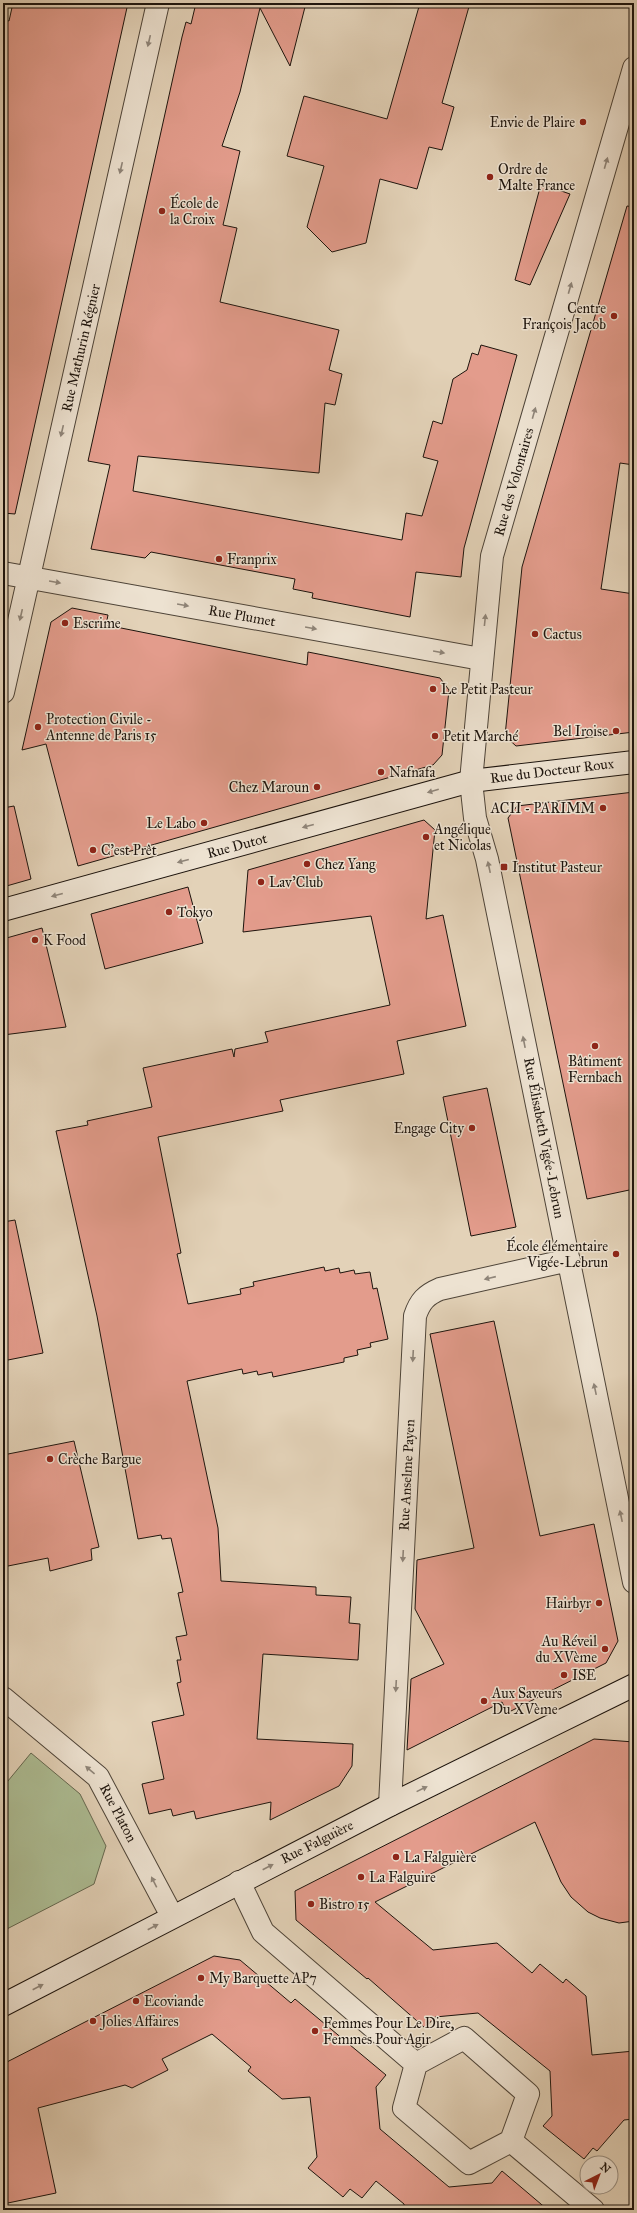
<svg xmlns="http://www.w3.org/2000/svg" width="637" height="2213" font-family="'IM FELL Great Primer',serif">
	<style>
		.green { fill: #adbd94; stroke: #656850 }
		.building { fill: #e39c8c; stroke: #1d140d }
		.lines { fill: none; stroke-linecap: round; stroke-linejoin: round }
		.street-casing { stroke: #4e4438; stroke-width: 24 }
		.secondary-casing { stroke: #1d140d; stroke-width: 24 }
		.street { stroke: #ede2d1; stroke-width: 22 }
		.secondary { stroke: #ede2d1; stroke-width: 22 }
		.oneway { fill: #8f8579 }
		.poi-dot { fill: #8f2418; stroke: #ede2d1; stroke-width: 1.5 }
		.labels { text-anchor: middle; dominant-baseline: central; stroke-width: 3; stroke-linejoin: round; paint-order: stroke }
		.poi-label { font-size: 14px; fill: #1d140d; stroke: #ede2d1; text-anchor: start }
		.street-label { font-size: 14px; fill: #1d140d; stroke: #ede2d1 }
	</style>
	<rect width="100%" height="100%" fill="#e3d2b8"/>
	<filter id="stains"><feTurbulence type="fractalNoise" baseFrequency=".005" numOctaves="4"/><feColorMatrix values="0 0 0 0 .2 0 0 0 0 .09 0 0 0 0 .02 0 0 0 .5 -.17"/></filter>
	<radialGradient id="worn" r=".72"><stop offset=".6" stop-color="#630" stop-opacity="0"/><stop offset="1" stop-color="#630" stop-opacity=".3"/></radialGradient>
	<path class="green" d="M 31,1753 L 80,1794 L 106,1846 L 94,1884 L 3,1931 L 3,1787 Z"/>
	<path class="building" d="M 13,3 L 128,3 L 15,514 L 3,513 L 3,36 L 6,20 L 9,21 Z
		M 196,3 L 306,3 L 290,66 L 260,8 L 240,92 L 222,146 L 240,151 L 223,225 L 237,228 L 220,302 L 339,330 L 329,370 L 342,374 L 335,405 L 325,403 L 319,473 L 138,456 L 133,491 L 402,540 L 406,513 L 422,516 L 438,461 L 423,457 L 433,421 L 442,424 L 453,379 L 467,370 L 472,353 L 478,355 L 481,345 L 517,355 L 464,548 L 461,577 L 416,572 L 410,617 L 312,598 L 313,593 L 293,589 L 295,579 L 151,552 L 145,558 L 91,549 L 110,465 L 88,461 L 182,37 L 186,22 L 191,24 Z
		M 420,3 L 470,3 L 442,103 L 454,107 L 442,150 L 429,147 L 417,189 L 380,179 L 366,243 L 332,252 L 307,227 L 324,166 L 287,156 L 304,96 L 387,119 Z
		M 541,184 L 570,194 L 530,285 L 515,280 Z
		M 627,206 L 634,207 L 634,465 L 620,463 L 601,589 L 634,594 L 634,732 L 516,746 L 505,736 L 522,567 Z
		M 72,608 L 108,615 L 106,625 L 307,665 L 308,652 L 440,678 L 449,690 L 442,755 L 433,765 L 78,866 L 46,744 L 22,750 L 51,622 Z
		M 634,792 L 634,1189 L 587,1199 L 508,818 L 517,806 Z
		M 14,806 L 31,879 L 3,887 L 3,808 Z
		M 424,820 L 435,830 L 426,919 L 443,915 L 466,1026 L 397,1041 L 404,1074 L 280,1100 L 283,1111 L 158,1137 L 181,1253 L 177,1254 L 188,1304 L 241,1294 L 240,1289 L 254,1286 L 253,1282 L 324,1267 L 325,1271 L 339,1268 L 340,1273 L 354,1270 L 355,1274 L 370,1272 L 373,1289 L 377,1288 L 388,1339 L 370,1343 L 371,1347 L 357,1350 L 358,1355 L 344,1358 L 344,1362 L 273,1377 L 272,1372 L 258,1375 L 257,1371 L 243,1374 L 242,1369 L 187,1381 L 218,1528 L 221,1581 L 316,1587 L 316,1595 L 351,1597 L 349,1623 L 360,1624 L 358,1660 L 263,1654 L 257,1739 L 353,1744 L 352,1766 L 339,1786 L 270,1820 L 271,1802 L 196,1819 L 194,1811 L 173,1816 L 171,1809 L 149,1814 L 142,1784 L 164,1779 L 152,1722 L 184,1715 L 177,1683 L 181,1682 L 177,1660 L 181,1660 L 176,1637 L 187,1635 L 178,1593 L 183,1592 L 171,1538 L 162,1539 L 161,1535 L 138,1539 L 97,1316 L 56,1131 L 88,1125 L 87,1121 L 152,1107 L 143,1068 L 232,1049 L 234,1057 L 235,1049 L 268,1042 L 265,1032 L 390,1005 L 371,916 L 243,932 L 248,870 Z
		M 188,887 L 203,943 L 105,969 L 91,914 Z
		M 42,928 L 66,1027 L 3,1035 L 3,939 Z
		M 487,1088 L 516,1227 L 471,1236 L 443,1097 Z
		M 15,1220 L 43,1353 L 3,1361 L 3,1222 Z
		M 494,1321 L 540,1536 L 594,1524 L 618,1641 L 606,1663 L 507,1713 L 502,1702 L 407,1750 L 411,1679 L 444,1664 L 415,1609 L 417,1560 L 474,1548 L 430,1334 Z
		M 74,1441 L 99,1547 L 91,1549 L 92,1560 L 50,1571 L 48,1558 L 3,1567 L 3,1455 Z
		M 594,1739 L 634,1742 L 634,1921 L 619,1923 L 600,1918 L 588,1912 L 571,1897 L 561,1882 L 535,1822 L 375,1902 L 433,1950 L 497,1943 L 532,1973 L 540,1964 L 563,1983 L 566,1979 L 586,1996 L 592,2055 L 634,2051 L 634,2119 L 624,2120 L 597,2151 L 593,2148 L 584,2159 L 543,2126 L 552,2116 L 550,2071 L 478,2013 L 435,2017 L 425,2028 L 368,1978 L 367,1979 L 296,1920 L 295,1891 Z
		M 214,1956 L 240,1960 L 291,2003 L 295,1999 L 386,2075 L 376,2087 L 380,2129 L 449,2187 L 492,2183 L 502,2171 L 548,2210 L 405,2210 L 404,2204 L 376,2181 L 362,2198 L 350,2189 L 343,2197 L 308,2168 L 317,2157 L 310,2097 L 282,2099 L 248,2071 L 251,2067 L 212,2034 L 162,2059 L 168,2070 L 132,2088 L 125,2085 L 38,2108 L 56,2193 L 3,2204 L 3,2064 Z"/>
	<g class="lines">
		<g class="street-casing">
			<path id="street" d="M 634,68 L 492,556 L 471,781 L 475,818 L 487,859 L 634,1582
				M 3,573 L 481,659
				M 3,692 L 158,3
				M 3,1698 L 98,1777 L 172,1916
				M 390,1805 L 415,1316 C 420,1301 426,1295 440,1289 L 569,1260
				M 239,1882 L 263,1932 L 416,2064 L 464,2038 L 528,2094 L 511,2141 L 593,2210
				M 416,2064 L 404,2108 L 469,2163 L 511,2141"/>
		</g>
		<g class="secondary-casing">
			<path id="secondary" d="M 3,910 L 471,781 L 634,762
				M 3,2005 L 390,1805 L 634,1685"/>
		</g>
		<use href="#street" class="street"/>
		<use href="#secondary" class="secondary"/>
	</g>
	<defs><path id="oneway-solid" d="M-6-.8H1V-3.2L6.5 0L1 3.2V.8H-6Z"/></defs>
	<g class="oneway">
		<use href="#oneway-solid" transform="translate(149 41) rotate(103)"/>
		<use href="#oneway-solid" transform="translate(606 163) rotate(-74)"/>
		<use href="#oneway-solid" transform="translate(121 168) rotate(103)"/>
		<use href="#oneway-solid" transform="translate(570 288) rotate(-74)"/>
		<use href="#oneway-solid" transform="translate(534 413) rotate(-74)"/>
		<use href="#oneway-solid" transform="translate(62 431) rotate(103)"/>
		<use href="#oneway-solid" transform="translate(55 582) rotate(10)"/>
		<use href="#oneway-solid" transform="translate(183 605) rotate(10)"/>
		<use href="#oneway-solid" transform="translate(21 615) rotate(103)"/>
		<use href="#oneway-solid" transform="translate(485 620) rotate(-84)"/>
		<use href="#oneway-solid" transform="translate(311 628) rotate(10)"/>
		<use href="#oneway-solid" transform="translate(439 652) rotate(10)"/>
		<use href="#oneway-solid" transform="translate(433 791) rotate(164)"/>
		<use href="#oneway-solid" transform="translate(308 826) rotate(165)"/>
		<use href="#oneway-solid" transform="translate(183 861) rotate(165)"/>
		<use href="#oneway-solid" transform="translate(489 867) rotate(-102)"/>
		<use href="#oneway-solid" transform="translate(57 895) rotate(165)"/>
		<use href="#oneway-solid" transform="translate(524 1042) rotate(-101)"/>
		<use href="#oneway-solid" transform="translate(490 1278) rotate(167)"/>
		<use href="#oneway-solid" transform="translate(413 1356) rotate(93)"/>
		<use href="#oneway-solid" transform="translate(595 1389) rotate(-102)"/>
		<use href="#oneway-solid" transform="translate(621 1516) rotate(-102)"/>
		<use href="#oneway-solid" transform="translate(403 1556) rotate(93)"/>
		<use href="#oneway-solid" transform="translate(396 1686) rotate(93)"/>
		<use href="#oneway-solid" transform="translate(90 1770) rotate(-140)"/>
		<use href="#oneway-solid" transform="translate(422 1789) rotate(-26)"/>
		<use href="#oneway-solid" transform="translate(268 1867) rotate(-27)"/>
		<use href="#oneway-solid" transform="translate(154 1882) rotate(-117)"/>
		<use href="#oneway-solid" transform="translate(153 1927) rotate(-28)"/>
		<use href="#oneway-solid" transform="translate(38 1987) rotate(-27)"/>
	</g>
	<g class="poi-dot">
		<circle cx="583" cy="122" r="4"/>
		<circle cx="490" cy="177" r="4"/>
		<circle cx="162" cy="211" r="4"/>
		<circle cx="614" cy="316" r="4"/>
		<circle cx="219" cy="559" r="4"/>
		<circle cx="65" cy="623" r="4"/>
		<circle cx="535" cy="634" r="4"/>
		<circle cx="433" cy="689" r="4"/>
		<circle cx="38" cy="727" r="4"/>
		<circle cx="616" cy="731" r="4"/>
		<circle cx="435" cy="736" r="4"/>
		<circle cx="381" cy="772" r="4"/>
		<circle cx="317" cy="787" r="4"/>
		<circle cx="603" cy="808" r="4"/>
		<circle cx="204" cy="823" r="4"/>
		<circle cx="426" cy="837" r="4"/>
		<circle cx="93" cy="850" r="4"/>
		<circle cx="307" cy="864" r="4"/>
		<rect x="500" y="863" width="8" height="8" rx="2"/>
		<circle cx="261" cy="882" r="4"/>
		<circle cx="169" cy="912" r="4"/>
		<circle cx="35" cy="940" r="4"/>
		<circle cx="595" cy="1046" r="4"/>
		<circle cx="472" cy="1128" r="4"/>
		<circle cx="616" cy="1254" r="4"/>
		<circle cx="50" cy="1459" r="4"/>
		<circle cx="599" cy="1603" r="4"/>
		<circle cx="605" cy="1649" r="4"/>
		<circle cx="564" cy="1675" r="4"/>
		<circle cx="484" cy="1701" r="4"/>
		<circle cx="396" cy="1857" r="4"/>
		<circle cx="361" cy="1877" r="4"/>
		<circle cx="311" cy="1904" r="4"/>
		<circle cx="201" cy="1978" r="4"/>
		<circle cx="136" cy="2001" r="4"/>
		<circle cx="93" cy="2021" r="4"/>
		<circle cx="315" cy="2031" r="4"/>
	</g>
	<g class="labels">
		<g class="poi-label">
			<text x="575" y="122" text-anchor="end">Envie de Plaire</text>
			<text x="498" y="169">Ordre de<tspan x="498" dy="16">Malte France</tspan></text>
			<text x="170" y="203">École de<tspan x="170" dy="16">la Croix</tspan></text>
			<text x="606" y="308" text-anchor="end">Centre<tspan x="606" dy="16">François Jacob</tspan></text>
			<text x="227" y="559">Franprix</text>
			<text x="73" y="623">Escrime</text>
			<text x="543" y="634">Cactus</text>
			<text x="441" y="689">Le Petit Pasteur</text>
			<text x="46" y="719">Protection Civile -<tspan x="46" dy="16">Antenne de Paris 15</tspan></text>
			<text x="608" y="731" text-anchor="end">Bel Iroise</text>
			<text x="443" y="736">Petit Marché</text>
			<text x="389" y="772">Nafnafa</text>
			<text x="309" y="787" text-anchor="end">Chez Maroun</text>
			<text x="595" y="808" text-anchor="end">ACII - PARIMM</text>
			<text x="196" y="823" text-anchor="end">Le Labo</text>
			<text x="434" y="829">Angélique<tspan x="434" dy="16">et Nicolas</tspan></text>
			<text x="101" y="850">C'est Prêt</text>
			<text x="315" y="864">Chez Yang</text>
			<text x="512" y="867">Institut Pasteur</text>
			<text x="269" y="882">Lav'Club</text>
			<text x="177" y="912">Tokyo</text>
			<text x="43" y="940">K Food</text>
			<text x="595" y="1061" text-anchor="middle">Bâtiment<tspan x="595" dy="16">Fernbach</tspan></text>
			<text x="464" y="1128" text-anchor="end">Engage City</text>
			<text x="608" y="1246" text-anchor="end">École élémentaire<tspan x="608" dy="16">Vigée-Lebrun</tspan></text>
			<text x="58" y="1459">Crèche Bargue</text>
			<text x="591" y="1603" text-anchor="end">Hairbyr</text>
			<text x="597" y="1641" text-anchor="end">Au Réveil<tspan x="597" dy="16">du XVème</tspan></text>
			<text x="572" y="1675">ISE</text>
			<text x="492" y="1693">Aux Saveurs<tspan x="492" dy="16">Du XVème</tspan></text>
			<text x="404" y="1857">La Falguière</text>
			<text x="369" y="1877">La Falguire</text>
			<text x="319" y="1904">Bistro 15</text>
			<text x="209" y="1978">My Barquette AP7</text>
			<text x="144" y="2001">Ecoviande</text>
			<text x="101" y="2021">Jolies Affaires</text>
			<text x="323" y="2023">Femmes Pour Le Dire,<tspan x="323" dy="16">Femmes Pour Agir</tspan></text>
		</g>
		<g class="street-label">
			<text transform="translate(81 348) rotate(-77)">Rue Mathurin Régnier</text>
			<text transform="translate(514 482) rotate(-74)">Rue des Volontaires</text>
			<text transform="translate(242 616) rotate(10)">Rue Plumet</text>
			<text transform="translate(552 771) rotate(-7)">Rue du Docteur Roux</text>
			<text transform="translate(237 846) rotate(-15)">Rue Dutot</text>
			<text transform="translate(544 1138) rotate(79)">Rue Élisabeth Vigée-Lebrun</text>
			<text transform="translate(407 1475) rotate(-87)">Rue Anselme Payen</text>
			<text transform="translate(118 1813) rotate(62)">Rue Platon</text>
			<text transform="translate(317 1842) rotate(-27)">Rue Falguière</text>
		</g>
	</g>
	<rect width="637" height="2213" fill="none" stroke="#e3d2b8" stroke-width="16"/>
	<rect x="4" y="4" width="629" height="2205" fill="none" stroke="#1d140d" stroke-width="2"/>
	<rect x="8" y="8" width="621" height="2197" fill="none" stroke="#1d140d"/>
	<g transform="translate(599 2175) rotate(42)"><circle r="19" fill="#ede2d1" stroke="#9a9083"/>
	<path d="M0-3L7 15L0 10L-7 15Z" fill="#8f2418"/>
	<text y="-6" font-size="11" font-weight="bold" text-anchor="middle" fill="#1d140d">N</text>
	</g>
	<rect width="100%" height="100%" filter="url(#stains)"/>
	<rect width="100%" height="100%" fill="url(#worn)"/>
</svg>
